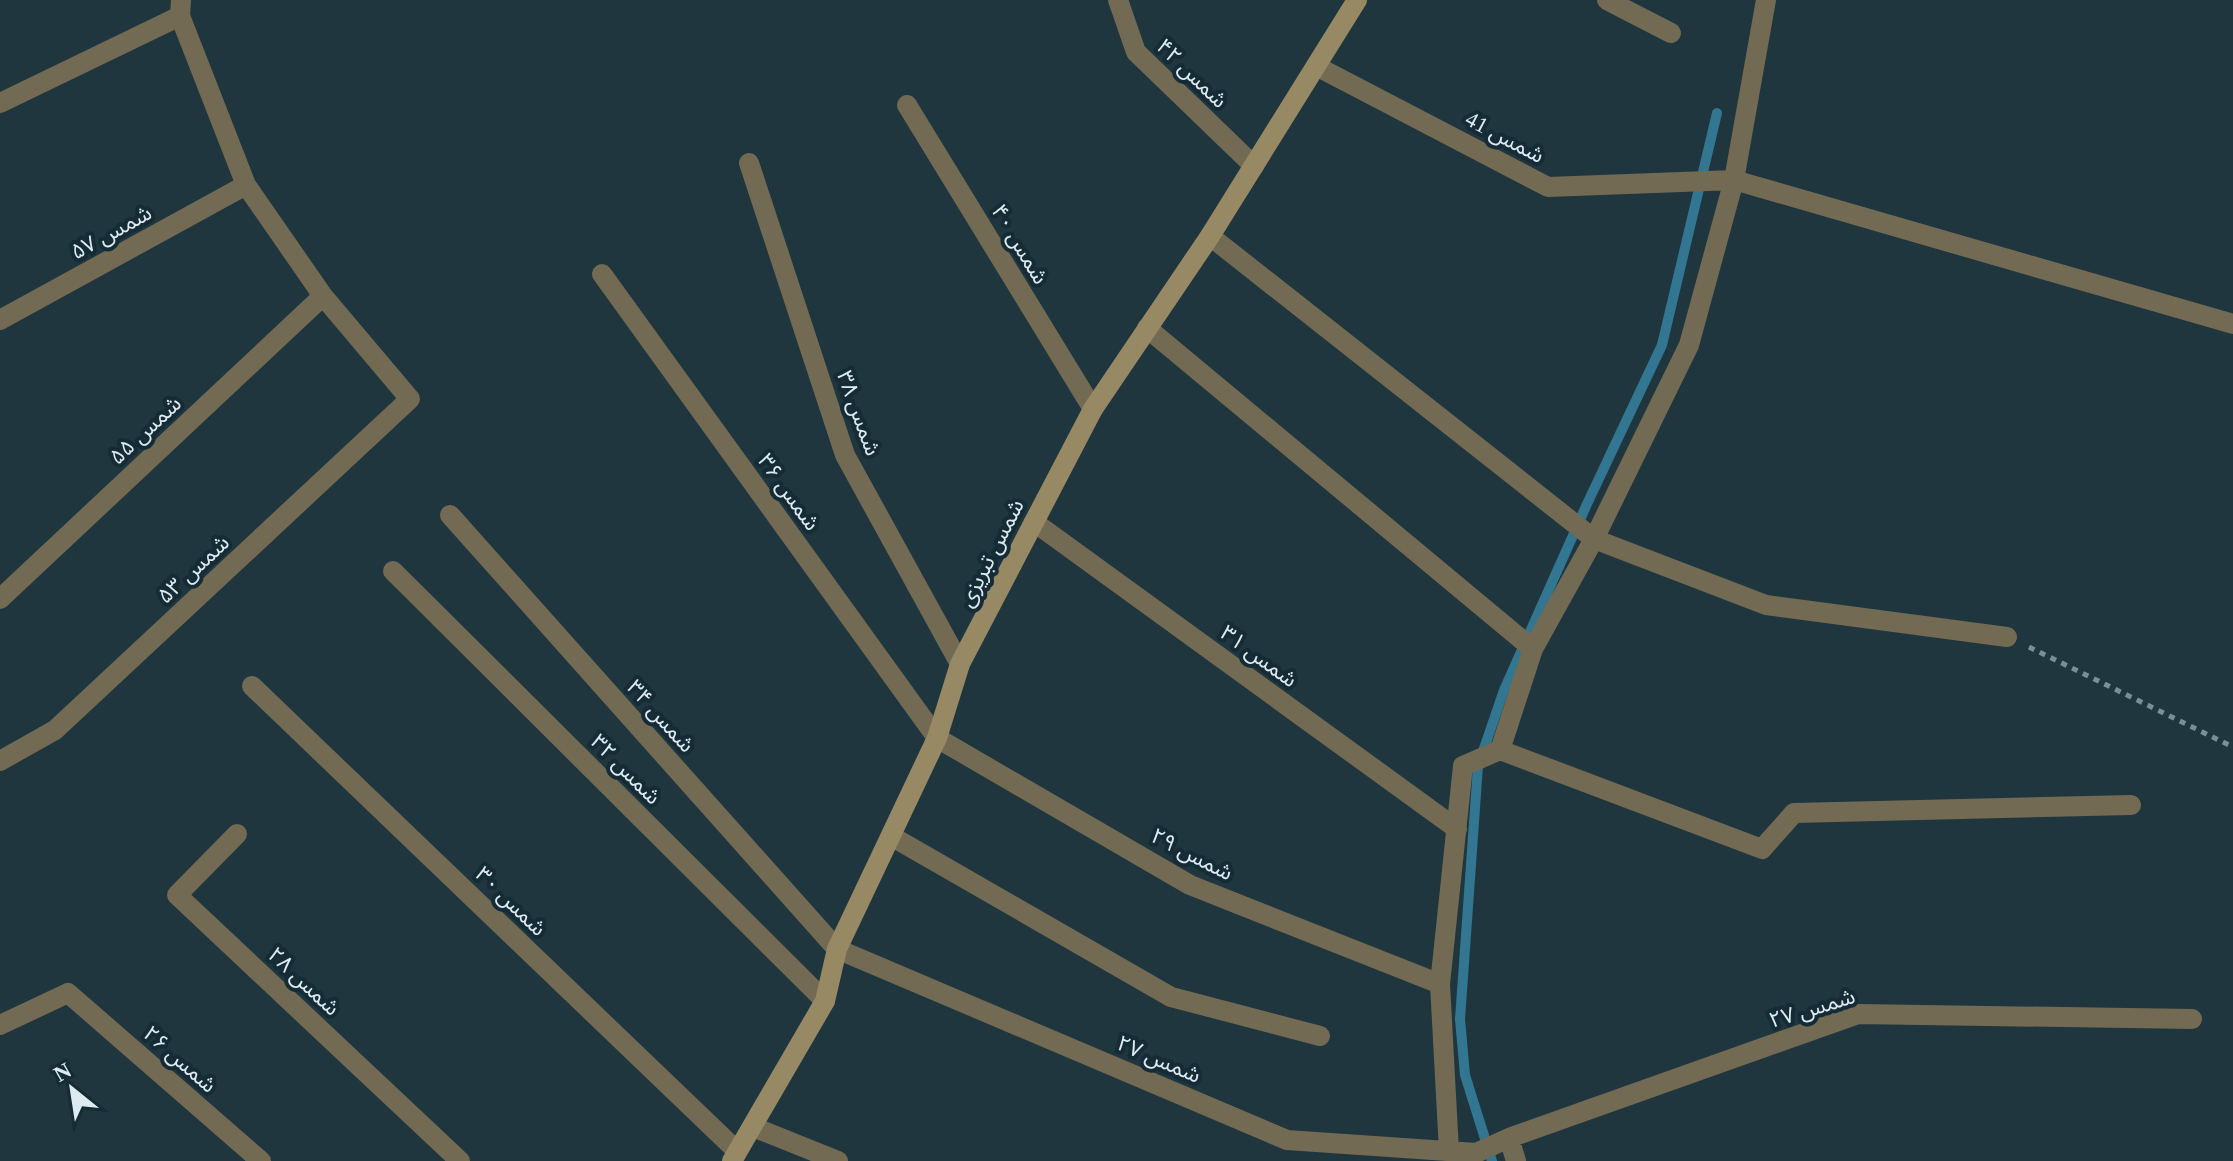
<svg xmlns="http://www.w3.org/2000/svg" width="2233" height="1161" font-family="'Times New Roman','Noto Sans Arabic',serif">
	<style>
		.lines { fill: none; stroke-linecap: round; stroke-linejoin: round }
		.stream { stroke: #327691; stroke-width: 10 }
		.path { stroke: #7b8e95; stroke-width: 5; stroke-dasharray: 6 6; stroke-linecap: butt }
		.street { stroke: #736a53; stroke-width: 20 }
		.secondary { stroke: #978964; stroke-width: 20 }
		.labels { text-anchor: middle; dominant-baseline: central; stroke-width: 8; stroke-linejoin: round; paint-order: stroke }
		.street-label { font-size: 22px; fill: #ddebf1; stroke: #152b35 }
	</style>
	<rect width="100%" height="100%" fill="#1f363f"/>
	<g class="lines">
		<path class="stream" d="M 1492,1161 L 1465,1075 L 1460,1019 L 1478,766 L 1504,690 L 1587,504 L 1662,345 L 1717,113"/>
		<path class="path" d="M 2029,647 L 2233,747"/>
		<path class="street" d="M 1118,0 L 1136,52 L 1254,166
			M 1607,0 L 1671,33
			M 1316,66 L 1548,187 L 1734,180 L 2233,324
			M 0,103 L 180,16
			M 907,105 L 1093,409
			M 749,163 L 845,455 L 960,664
			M 1210,236 L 1594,539 L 1766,605 L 2007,637
			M 602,274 L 937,738 L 1190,885 L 1440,984
			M 0,320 L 246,185
			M 1147,328 L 1533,649
			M 450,515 L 837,949 L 1287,1140 L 1476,1153 L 1509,1138 L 1858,1014 L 2192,1019
			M 1034,522 L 1457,829
			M 393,571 L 825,1001
			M 0,599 L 323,296
			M 252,686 L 737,1151
			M 1500,750 L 1533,649 L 1594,539 L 1689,345 L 1734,180 L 1766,0
			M 0,761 L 55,730 L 410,399 L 323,296 L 246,185 L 180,16 L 181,0
			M 237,834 L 177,895 L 460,1161
			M 891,836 L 1171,997 L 1320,1036
			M 0,1025 L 68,993 L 261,1161
			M 753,1127 L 838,1161
			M 1509,1138 L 1516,1161
			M 1449,1151 L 1440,984 L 1463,766 L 1500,750 L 1762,849 L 1794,813 L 2131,805"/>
		<path class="secondary" d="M 732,1161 L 825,1001 L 837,949 L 937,738 L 960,664 L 1093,409 L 1210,236 L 1357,0"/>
	</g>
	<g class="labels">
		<g class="street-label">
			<text transform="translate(1192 73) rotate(44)">شمس ۴۲</text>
			<text transform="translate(1505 137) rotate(28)">شمس 41</text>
			<text transform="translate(111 232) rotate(-29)">۵۷ شمس</text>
			<text transform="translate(1020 244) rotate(59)">شمس ۴۰</text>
			<text transform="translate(859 413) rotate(70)">شمس ۳۸</text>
			<text transform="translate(145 430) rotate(-43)">شمس ۵۵</text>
			<text transform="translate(789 492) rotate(54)">شمس ۳۶</text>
			<text transform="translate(991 553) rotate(-63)">شمس تبریزی</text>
			<text transform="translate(193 569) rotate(-43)">شمس ۵۳</text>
			<text transform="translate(1259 656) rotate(36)">شمس ۳۱</text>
			<text transform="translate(661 716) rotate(48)">شمس ۳۴</text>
			<text transform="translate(626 769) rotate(45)">شمس ۳۲</text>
			<text transform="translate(1192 854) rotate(27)">شمس ۲۹</text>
			<text transform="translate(511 901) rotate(44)">شمس ۳۰</text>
			<text transform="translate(304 981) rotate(43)">شمس ۲۸</text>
			<text transform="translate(1812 1008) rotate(-17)">شمس ۲۷</text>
			<text transform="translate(180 1059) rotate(41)">شمس ۲۶</text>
			<text transform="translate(1159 1059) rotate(23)">شمس ۲۷</text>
		</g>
	</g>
	<g transform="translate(72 1089) rotate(330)" stroke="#152b35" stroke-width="6" paint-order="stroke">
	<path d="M0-6L14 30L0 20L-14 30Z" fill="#ddebf1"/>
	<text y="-12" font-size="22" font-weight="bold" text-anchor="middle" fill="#ddebf1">N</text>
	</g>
</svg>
